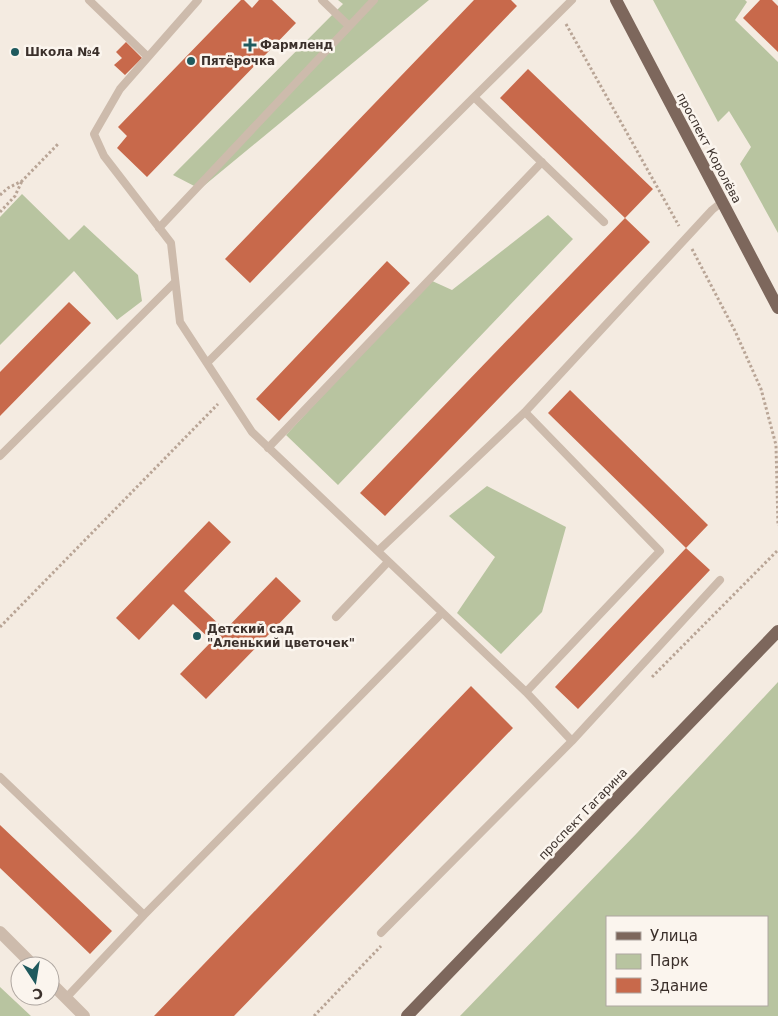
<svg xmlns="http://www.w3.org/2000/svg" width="778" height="1016" font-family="'DejaVu Sans',sans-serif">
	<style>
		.green { fill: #b8c4a0; fill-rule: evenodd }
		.building { fill: #c8694b }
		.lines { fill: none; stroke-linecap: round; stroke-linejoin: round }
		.path { stroke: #b9a596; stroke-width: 3; stroke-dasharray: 2.5 2.5; stroke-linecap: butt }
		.lane { stroke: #cdbbac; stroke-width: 8 }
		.street { stroke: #cdbbac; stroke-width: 12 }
		.primary { stroke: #7d675c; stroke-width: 12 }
		.poi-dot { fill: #1f5a5e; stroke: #fbf5ee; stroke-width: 2 }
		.labels { text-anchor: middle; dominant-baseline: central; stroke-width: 5; stroke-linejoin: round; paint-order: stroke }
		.poi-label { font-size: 12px; font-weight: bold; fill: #3b302b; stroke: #fbf5ee; text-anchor: start }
		.street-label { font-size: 12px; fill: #3b302b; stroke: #fbf5ee }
	</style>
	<rect width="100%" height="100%" fill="#f4ebe1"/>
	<path class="green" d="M 338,0 L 429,0 L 200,189 L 173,175 L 343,4 Z
		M 653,0 L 745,0 L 747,2 L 735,20 L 778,62 L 778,233 L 740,164 L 751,147 L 729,111 L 718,122 Z
		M 22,194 L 69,240 L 84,225 L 138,275 L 142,301 L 117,320 L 74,271 L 0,345 L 0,217 Z
		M 548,215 L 573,239 L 338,485 L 286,435 L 430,280 L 452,290 Z
		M 487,486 L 566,527 L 542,612 L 501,654 L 457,613 L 495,557 L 449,516 Z
		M 778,682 L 778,1016 L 460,1016 L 637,833 ZM 607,917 L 767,917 L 767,1005 L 607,1005 Z
		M 0,987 L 31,1016 L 0,1016 Z"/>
	<path class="building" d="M 241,0 L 244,0 L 252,8 L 259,0 L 272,0 L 296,23 L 147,177 L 117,148 L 127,136 L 118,127 Z
		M 474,0 L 511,0 L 517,6 L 250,283 L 225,259 Z
		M 760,0 L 772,0 L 778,6 L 778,52 L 743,18 Z
		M 126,42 L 142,58 L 125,75 L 114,65 L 122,58 L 116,52 Z
		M 528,69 L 653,189 L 625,218 L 500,98 Z
		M 625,218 L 650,242 L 385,516 L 360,493 Z
		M 387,261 L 410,283 L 279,421 L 256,399 Z
		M 69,302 L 91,323 L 0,416 L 0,372 Z
		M 570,390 L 708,525 L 686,548 L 548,413 Z
		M 209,521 L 231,542 L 184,591 L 225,630 L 276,577 L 301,601 L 206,699 L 180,674 L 212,641 L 173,604 L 139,640 L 116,618 Z
		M 686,548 L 710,570 L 578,709 L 555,687 Z
		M 471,686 L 513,728 L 234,1016 L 154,1016 Z
		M 0,825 L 112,931 L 90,954 L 0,868 Z"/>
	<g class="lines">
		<path class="path" d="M 566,24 L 679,226
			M 0,195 L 8,188 L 22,181 L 59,143
			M 0,212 L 15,196 L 22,181
			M 692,249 L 735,331 L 761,389 L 776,445 L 778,526
			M 0,627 L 218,404
			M 652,677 L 778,550
			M 314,1016 L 381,946"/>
		<path class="lane" d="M 89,0 L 148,57
			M 198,0 L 120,89 L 94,134 L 104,156 L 171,243 L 180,322 L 252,432 L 526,692 L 572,741
			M 322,0 L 349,26
			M 572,0 L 474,97 L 604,222
			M 159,228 L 374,0
			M 207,363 L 474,97
			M 525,412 L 660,551 L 526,692
			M 268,448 L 542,162
			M 0,456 L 175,282
			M 378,551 L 525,412 L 712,210 L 722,202
			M 336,617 L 388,562
			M 0,777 L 144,915 L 66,998
			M 144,915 L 442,613
			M 381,933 L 572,741 L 720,580"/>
		<path class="street" d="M 0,932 L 34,966
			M 50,982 L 84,1016"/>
		<path class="primary" d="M 616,0 L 778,308
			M 407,1016 L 778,631"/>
	</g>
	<g class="poi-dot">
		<path d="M247.5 37.5h5v5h5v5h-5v5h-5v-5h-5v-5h5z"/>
		<circle cx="15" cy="52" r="5"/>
		<circle cx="191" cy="61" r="5"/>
		<circle cx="197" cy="636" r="5"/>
	</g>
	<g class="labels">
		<g class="poi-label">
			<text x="260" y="45">Фармленд</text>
			<text x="25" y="52">Школа №4</text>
			<text x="201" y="61">Пятёрочка</text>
			<text x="207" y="629">Детский сад<tspan x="207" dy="14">"Аленький цветочек"</tspan></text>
		</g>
		<g class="street-label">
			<text transform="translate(709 148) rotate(62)">проспект Королёва</text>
			<text transform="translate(583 814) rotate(-46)">проспект Гагарина</text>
		</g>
	</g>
	<rect x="606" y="916" width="162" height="90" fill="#fbf5ee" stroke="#aea6a0"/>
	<rect x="616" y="932" width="25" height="8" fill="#7d675c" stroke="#aea6a0"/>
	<text x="650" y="941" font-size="15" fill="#3b302b">Улица</text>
	<rect x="616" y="954" width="25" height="15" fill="#b8c4a0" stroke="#aea6a0"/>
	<text x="650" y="966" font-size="15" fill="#3b302b">Парк</text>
	<rect x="616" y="978" width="25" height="15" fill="#c8694b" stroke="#aea6a0"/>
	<text x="650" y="991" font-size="15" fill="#3b302b">Здание</text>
	<g transform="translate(35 981) rotate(168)"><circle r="24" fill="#fbf5ee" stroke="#aea6a0"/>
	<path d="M0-4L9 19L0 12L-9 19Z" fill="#1f5a5e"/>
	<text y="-8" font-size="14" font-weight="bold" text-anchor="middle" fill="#3b302b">С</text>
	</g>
</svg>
